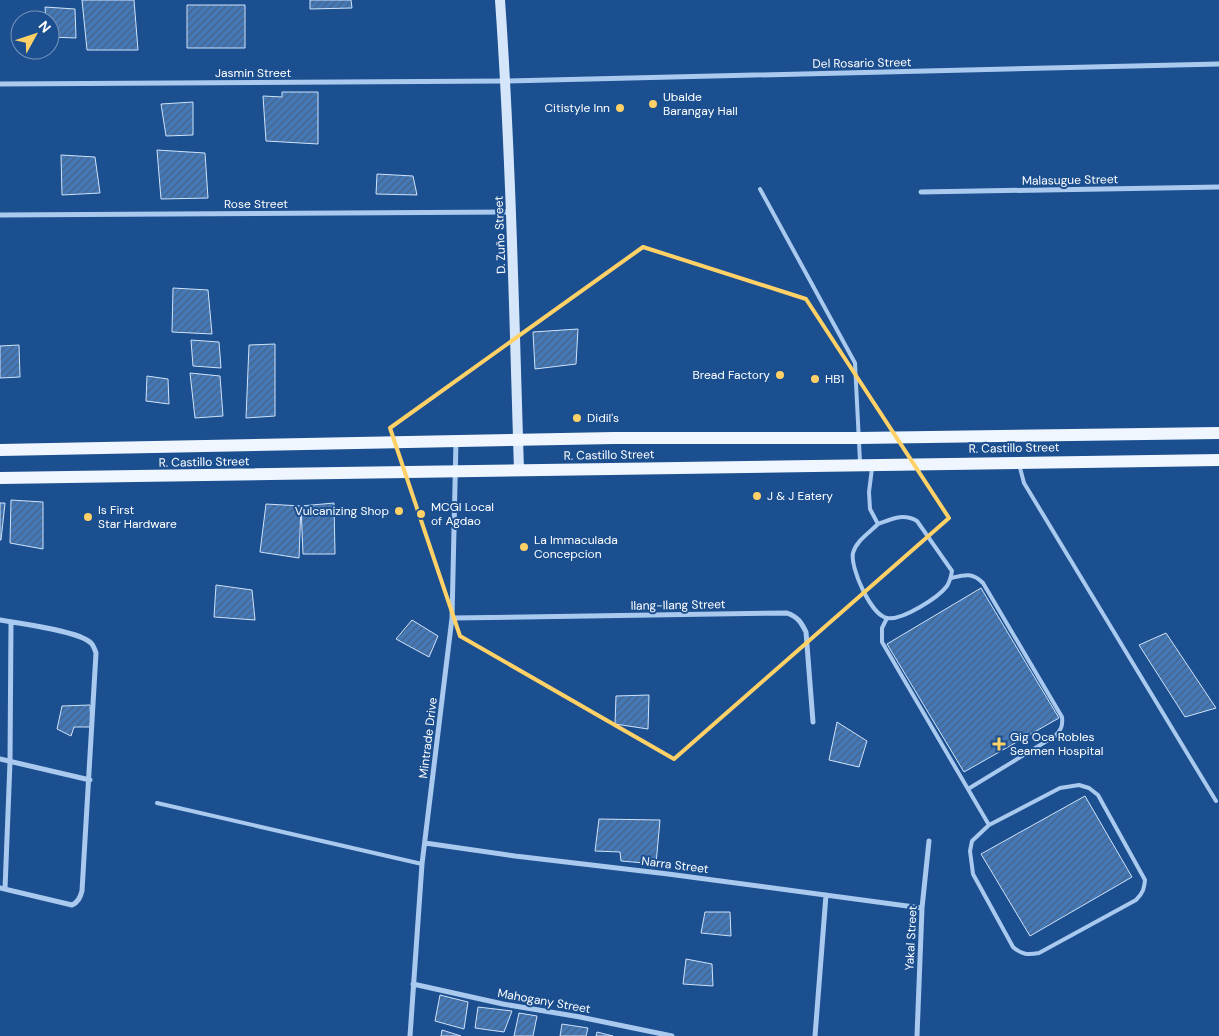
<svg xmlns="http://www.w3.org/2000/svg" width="1219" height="1036" font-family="'DM Sans',sans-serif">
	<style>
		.building { fill: url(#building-hatch); stroke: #cfe3fa }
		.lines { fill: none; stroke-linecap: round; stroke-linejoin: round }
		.lane { stroke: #a9c9ee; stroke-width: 4 }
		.street { stroke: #a9c9ee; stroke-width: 5 }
		.secondary { stroke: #d6e6fa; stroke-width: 10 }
		.primary { stroke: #f0f6ff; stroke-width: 12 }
		.marked { fill: none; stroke: #ffd166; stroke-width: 4; stroke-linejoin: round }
		.poi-dot { fill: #ffd166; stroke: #1b4f8f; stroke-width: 2 }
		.labels { text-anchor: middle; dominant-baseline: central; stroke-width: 4; stroke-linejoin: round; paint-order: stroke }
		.street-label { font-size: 12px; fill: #fff; stroke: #1b4f8f }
		.poi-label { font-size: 12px; fill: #fff; stroke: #1b4f8f; text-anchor: start }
	</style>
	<defs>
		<pattern id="building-hatch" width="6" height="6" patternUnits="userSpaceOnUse" patternTransform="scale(1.25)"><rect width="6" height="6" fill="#4478b7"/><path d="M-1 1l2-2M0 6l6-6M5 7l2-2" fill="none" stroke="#486282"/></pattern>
	</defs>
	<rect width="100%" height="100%" fill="#1b4f8f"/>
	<path class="building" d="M 82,0 L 134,0 L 138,50 L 87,50 Z
		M 310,0 L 351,0 L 352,8 L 310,9 Z
		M 187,5 L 245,5 L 245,48 L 187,48 Z
		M 45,7 L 75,9 L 76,38 L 50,37 L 50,20 L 46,20 Z
		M 282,92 L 318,92 L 318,144 L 266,141 L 263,96 L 282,97 Z
		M 193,102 L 193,135 L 166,136 L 161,104 Z
		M 157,150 L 205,153 L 208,198 L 161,199 Z
		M 61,155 L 95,157 L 100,193 L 62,195 Z
		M 377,174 L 413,176 L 417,195 L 376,194 Z
		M 173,288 L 208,290 L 212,334 L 172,332 Z
		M 578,329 L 576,364 L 535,369 L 533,332 Z
		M 191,340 L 219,342 L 221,368 L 193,366 Z
		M 275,344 L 275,416 L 246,418 L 249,345 Z
		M 19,345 L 20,377 L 0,378 L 0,346 Z
		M 190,373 L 220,376 L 223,416 L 195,418 Z
		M 147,376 L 168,379 L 169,404 L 146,401 Z
		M 11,500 L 43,502 L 43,549 L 10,543 Z
		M 0,503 L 5,503 L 1,540 L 0,540 Z
		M 334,503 L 335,554 L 303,554 L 301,506 Z
		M 266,504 L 301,506 L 299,558 L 260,552 Z
		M 216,585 L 252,590 L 255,620 L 214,617 Z
		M 981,588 L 1059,718 L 964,772 L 887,644 Z
		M 412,620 L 438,636 L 429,657 L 396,639 Z
		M 1166,633 L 1216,708 L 1185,717 L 1139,645 Z
		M 649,695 L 648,729 L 615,724 L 616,696 Z
		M 90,705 L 91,727 L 74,727 L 71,736 L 57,729 L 62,706 Z
		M 837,722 L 867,741 L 859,767 L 829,760 Z
		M 1085,796 L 1132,877 L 1030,936 L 981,854 Z
		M 599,819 L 660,820 L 656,864 L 621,861 L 620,852 L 595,851 Z
		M 705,912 L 730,912 L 731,936 L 701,933 Z
		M 686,959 L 712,964 L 713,986 L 683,984 Z
		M 440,995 L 468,1002 L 464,1029 L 435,1021 Z
		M 478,1007 L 512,1011 L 504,1032 L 475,1028 Z
		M 519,1013 L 537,1016 L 533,1036 L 514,1036 Z
		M 562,1024 L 588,1028 L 586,1036 L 560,1036 Z
		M 442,1030 L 461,1036 L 441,1036 Z
		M 597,1032 L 613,1036 L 596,1036 Z"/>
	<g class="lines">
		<path class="lane" d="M 760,189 L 855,363 L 860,462
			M 1019,464 L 1024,483 L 1216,801
			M 872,468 L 869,492 L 870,509 L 878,524 C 869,533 856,541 853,553 C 850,568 871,615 887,618 C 902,621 939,597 947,586 C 950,581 951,577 952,571 L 917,521 C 903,513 892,519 878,524
			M 951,578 C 964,575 972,572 983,583 L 1062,717 C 1063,726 1061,730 1055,736 L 968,789
			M 887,618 L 882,628 L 882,642 L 989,825
			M 1079,785 L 1089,788 L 1098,795 L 1145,880 C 1144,889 1143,893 1136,900 L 1039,953 C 1028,955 1022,955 1013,947 L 973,874 L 970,851 L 972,841 L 989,825 L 1060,788 Z
			M 157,803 L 422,864"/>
		<path class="street" d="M 0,84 L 506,81 L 1219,64
			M 921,192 L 1219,187
			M 0,215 L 512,212
			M 452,618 L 787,613 C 798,617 801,622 806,632 L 813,722
			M 0,620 C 18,623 80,631 91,643 C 93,645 95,650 96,653 L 82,891 C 80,898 78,902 72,905 L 0,888
			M 0,759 L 90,780
			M 425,843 L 515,856 L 668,874 L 922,908
			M 5,889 L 10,762 L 11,622
			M 413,984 L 503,1004 L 580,1017 L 672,1036
			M 410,1036 L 422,864 L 452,618 L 456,441
			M 815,1036 L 826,895
			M 917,1036 L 922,908 L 929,841"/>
		<path class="secondary" d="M 500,0 C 511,157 514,313 519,470"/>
		<path class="primary" d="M 0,450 L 614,438 L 859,438 L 1219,433
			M 0,478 L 1219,460"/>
	</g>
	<path class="marked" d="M 643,247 L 806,299 L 949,518 L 674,759 L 460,636 L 390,428 Z"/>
	<g class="poi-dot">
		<circle cx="653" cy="104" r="5"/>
		<circle cx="620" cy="108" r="5"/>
		<circle cx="780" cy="375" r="5"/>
		<circle cx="815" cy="379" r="5"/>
		<circle cx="577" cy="418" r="5"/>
		<circle cx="757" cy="496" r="5"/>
		<circle cx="399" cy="511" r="5"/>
		<circle cx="421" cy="514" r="5"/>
		<circle cx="88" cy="517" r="5"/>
		<circle cx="524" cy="547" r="5"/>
		<path d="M996.5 736.5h5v5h5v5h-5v5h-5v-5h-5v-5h5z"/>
	</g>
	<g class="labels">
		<g class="street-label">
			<text transform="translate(862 63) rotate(-1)">Del Rosario Street</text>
			<text x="253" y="73">Jasmin Street</text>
			<text transform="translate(1070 180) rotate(-1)">Malasugue Street</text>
			<text x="256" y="204">Rose Street</text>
			<text transform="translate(500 235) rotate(-92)">D. Zuño Street</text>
			<text transform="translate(1014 448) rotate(-1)">R. Castillo Street</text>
			<text transform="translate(609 455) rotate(-1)">R. Castillo Street</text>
			<text transform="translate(204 462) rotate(-1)">R. Castillo Street</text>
			<text transform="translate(678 605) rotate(-1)">Ilang-Ilang Street</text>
			<text transform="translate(428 738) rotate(-83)">Mintrade Drive</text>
			<text transform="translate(675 865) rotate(7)">Narra Street</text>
			<text transform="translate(911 938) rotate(-87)">Yakal Street</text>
			<text transform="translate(544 1001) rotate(10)">Mahogany Street</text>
		</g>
		<g class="poi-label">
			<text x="663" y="97">Ubalde<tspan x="663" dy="14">Barangay Hall</tspan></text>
			<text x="610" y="108" text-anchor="end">Citistyle Inn</text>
			<text x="770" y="375" text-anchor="end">Bread Factory</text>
			<text x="825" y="379">HB1</text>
			<text x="587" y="418">Didil's</text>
			<text x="767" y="496">J &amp; J Eatery</text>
			<text x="431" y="507">MCGI Local<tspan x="431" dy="14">of Agdao</tspan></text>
			<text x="98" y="510">Is First<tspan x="98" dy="14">Star Hardware</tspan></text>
			<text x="389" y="511" text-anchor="end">Vulcanizing Shop</text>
			<text x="534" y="540">La Immaculada<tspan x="534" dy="14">Concepcion</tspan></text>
			<text x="1010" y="737">Gig Oca Robles<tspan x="1010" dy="14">Seamen Hospital</tspan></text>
		</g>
	</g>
	<g transform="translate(35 35) rotate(50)"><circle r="24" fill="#1b4f8f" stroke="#7695bc"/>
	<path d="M0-4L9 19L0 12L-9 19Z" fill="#ffd166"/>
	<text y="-8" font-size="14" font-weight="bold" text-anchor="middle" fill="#ffffff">N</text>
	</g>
</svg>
